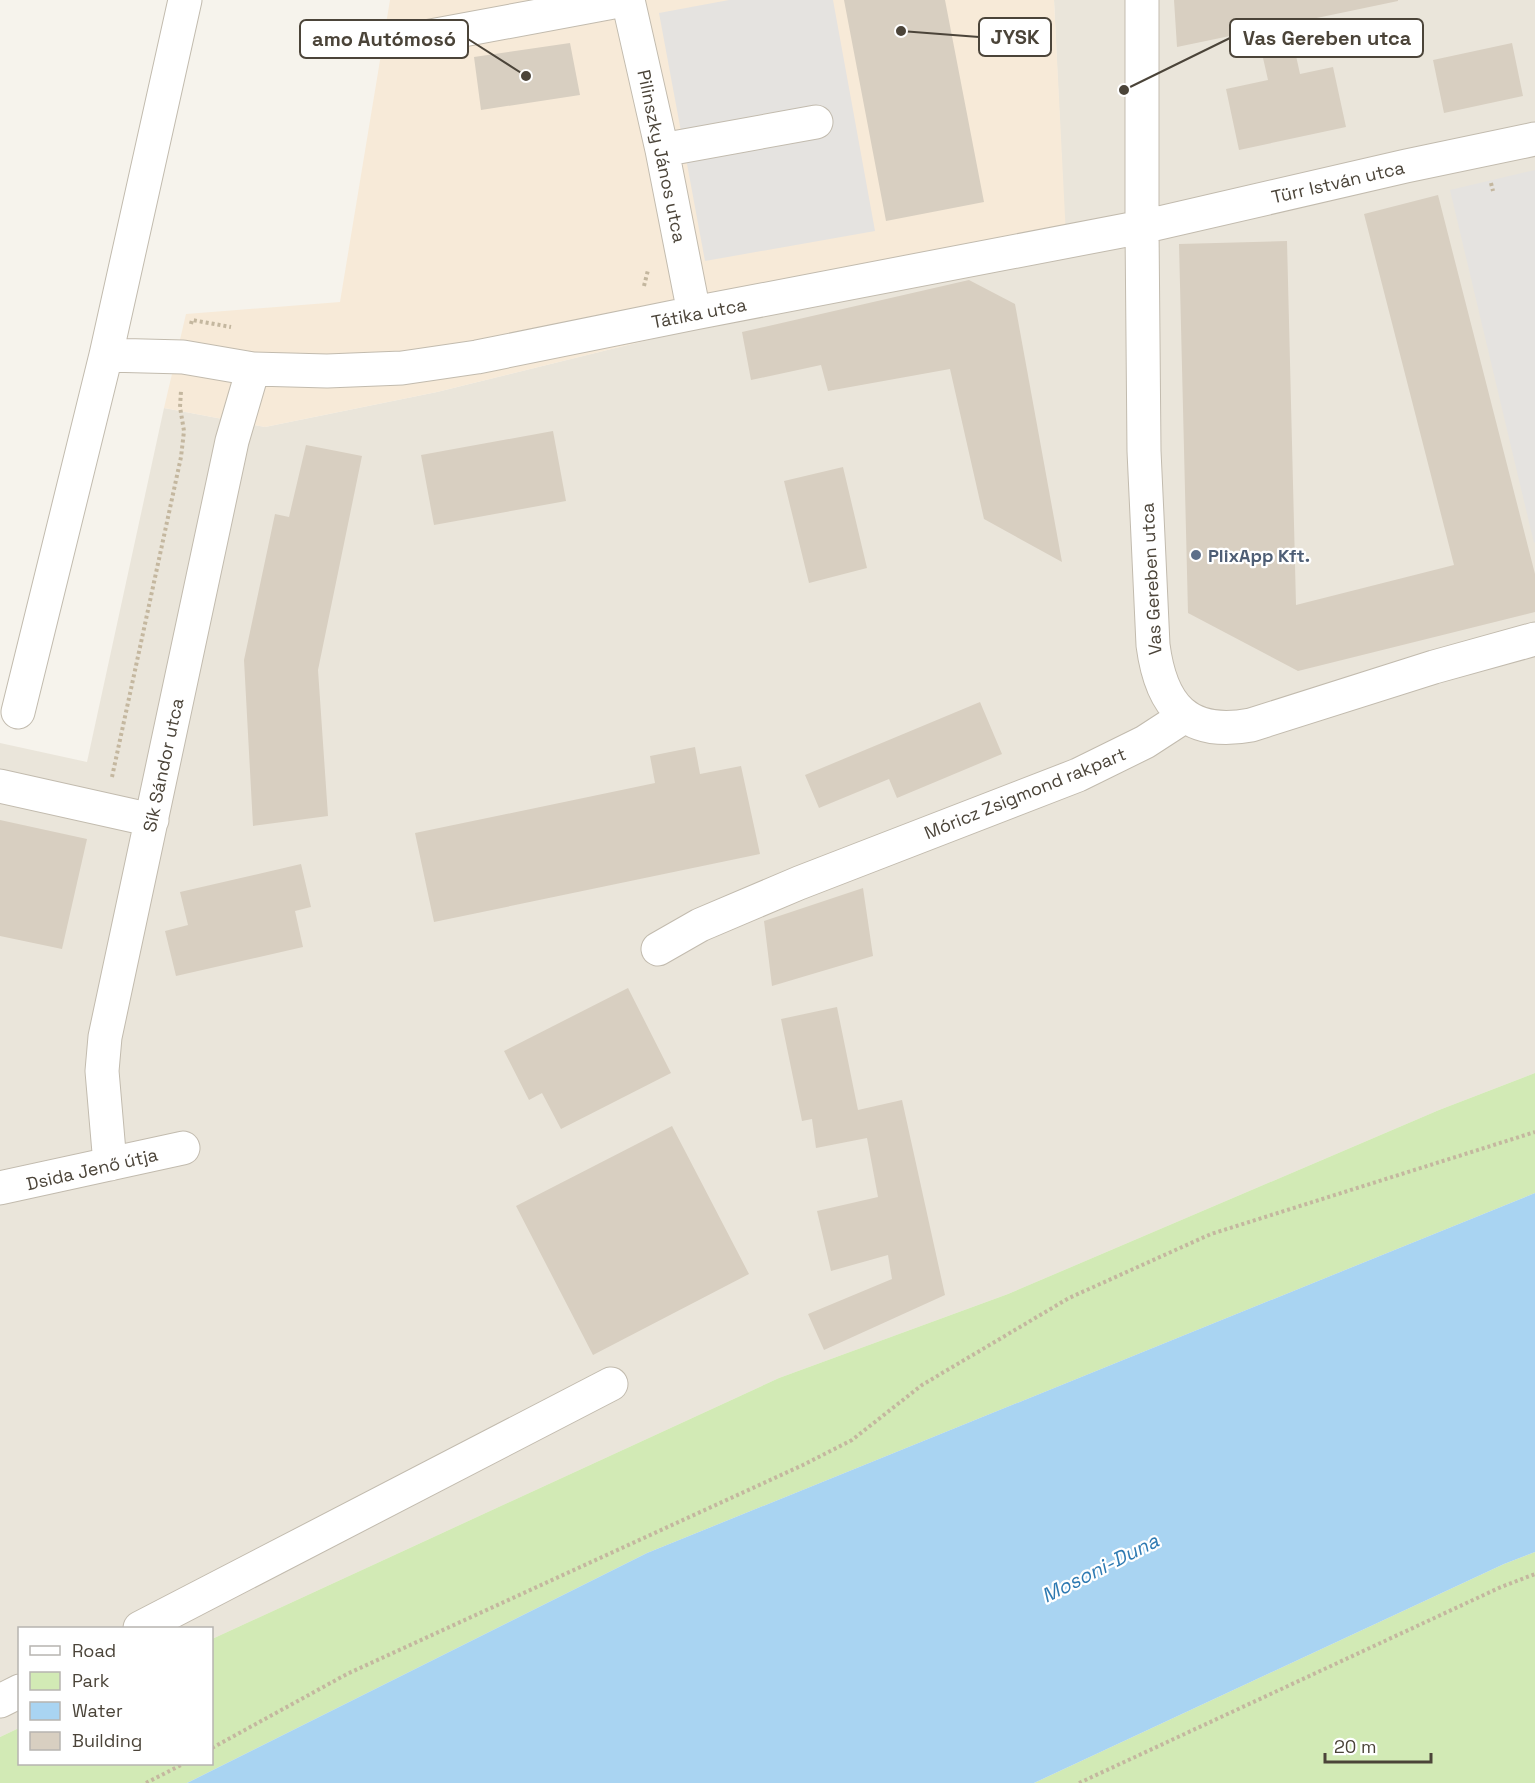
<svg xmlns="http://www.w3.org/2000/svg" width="1535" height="1783" font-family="'Space Grotesk',sans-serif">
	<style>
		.residential { fill: #eae5da }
		.commercial { fill: #f7ead8 }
		.green { fill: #d2eab5 }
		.parking { fill: #e5e3e0 }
		.water { fill: #a9d4f2 }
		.building { fill: #d8cfc1 }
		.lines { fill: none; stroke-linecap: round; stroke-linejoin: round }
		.minor-casing { stroke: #c2bbae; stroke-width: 35 }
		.path { stroke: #c4b79f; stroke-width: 4; stroke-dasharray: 3 3; stroke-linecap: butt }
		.minor { stroke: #fff; stroke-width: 33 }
		.service-dot { fill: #5c6f8a; stroke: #fff; stroke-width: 2 }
		.labels { text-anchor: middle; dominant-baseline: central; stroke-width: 4.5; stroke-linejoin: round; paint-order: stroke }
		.street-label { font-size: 18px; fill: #4b4439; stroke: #fff }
		.service-label { font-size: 18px; font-weight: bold; fill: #4e5e75; stroke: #fff; text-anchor: start }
		.water-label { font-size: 20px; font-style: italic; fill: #2e7ab2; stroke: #fff }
		.leader { fill: none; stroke: #4b4439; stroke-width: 2 }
		.callout-dot { fill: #4b4439; stroke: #fff; stroke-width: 2 }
		.callout { fill: #fff; stroke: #4b4439; stroke-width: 2 }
		.callout-label { font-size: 20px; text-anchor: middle; font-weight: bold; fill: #4b4439 }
	</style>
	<rect width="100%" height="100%" fill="#f6f3ec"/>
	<path class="residential" d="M 1054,0 L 1535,0 L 1535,1073 L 1439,1110 L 1008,1294 L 779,1378 L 212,1639 L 212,1628 L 20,1628 L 19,1728 L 0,1737 L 0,743 L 87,762 L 164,408 L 265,427 L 437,392 L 721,322 L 1066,256 Z"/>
	<path class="commercial" d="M 390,0 L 1054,0 L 1067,256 L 721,322 L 437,392 L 265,427 L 164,408 L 186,314 L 340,302 Z"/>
	<path class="green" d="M 1535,1073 L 1535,1193 L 647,1553 L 187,1783 L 0,1783 L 0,1737 L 19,1728 L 20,1764 L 212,1764 L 212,1639 L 779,1378 L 1008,1294 L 1439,1110 Z
		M 1535,1552 L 1535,1783 L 1034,1783 L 1504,1564 Z"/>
	<path class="parking" d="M 729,0 L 833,0 L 875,231 L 705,261 L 659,13 Z
		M 1535,170 L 1535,542 L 1534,543 L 1450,190 Z"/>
	<path class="water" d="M 1535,1193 L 1535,1552 L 1504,1564 L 1034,1783 L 187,1783 L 647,1553 Z"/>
	<path class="building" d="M 844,0 L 945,0 L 984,202 L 886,221 Z
		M 1174,0 L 1398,0 L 1398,1 L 1177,47 Z
		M 1293,42 L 1300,74 L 1333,67 L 1346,127 L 1239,150 L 1226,89 L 1268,80 L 1261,49 Z
		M 570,43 L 580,95 L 481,110 L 474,57 Z
		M 1512,43 L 1523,96 L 1444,113 L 1433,60 Z
		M 1438,195 L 1535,574 L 1535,612 L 1298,671 L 1188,613 L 1179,244 L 1287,241 L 1296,605 L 1454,565 L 1364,214 Z
		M 969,280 L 1015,304 L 1062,562 L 984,519 L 950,369 L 828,391 L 821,365 L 751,380 L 742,332 Z
		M 553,431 L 566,501 L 434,525 L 421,455 Z
		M 306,445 L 362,456 L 318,670 L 328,816 L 253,826 L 244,660 L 275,514 L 289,517 Z
		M 843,467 L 867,568 L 809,583 L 784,481 Z
		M 980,702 L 1002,754 L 897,798 L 889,779 L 819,808 L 805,775 Z
		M 695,747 L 700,774 L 741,766 L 760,854 L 434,922 L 415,833 L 655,783 L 650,756 Z
		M 0,820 L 87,839 L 62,949 L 0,936 Z
		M 301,864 L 311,907 L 295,911 L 303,947 L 176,976 L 165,931 L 188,925 L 180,892 Z
		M 863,888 L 873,956 L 772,986 L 764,921 Z
		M 628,988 L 671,1073 L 561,1129 L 542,1093 L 529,1100 L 504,1051 Z
		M 837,1007 L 858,1110 L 902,1100 L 945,1295 L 824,1350 L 808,1314 L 892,1279 L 888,1255 L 831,1271 L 817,1211 L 878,1197 L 867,1138 L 816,1148 L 812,1119 L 802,1121 L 781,1019 Z
		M 672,1126 L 749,1274 L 593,1355 L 516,1206 Z"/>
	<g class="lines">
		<g class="minor-casing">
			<path id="minor" d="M 628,0 L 662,150 L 694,313
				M 1142,0 L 1142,227 L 1144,451 L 1153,645 C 1161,706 1187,737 1251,725 L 1434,667 L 1535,639
				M 420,38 L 624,0
				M 662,150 L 816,122
				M 106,355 L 183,357 L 253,369 L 327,371 L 402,368 L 477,357 L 694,313 L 1142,227 L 1406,166 L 1535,139
				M 18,712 L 106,355 L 185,0
				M 0,786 L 152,820
				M 658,949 L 700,925 L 799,883 L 1078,775 L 1145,742 L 1185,716
				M 110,1164 L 102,1071 L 105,1037 L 232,441 L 253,369
				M 0,1188 L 183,1148
				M 140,1628 L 611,1384
				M 0,1701 L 20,1691"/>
		</g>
		<path class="path" d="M 1491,183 L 1493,191
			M 644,286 L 648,270
			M 191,324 L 192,320 L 231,327
			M 112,777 L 181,457 L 184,431 L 180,407 L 181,391
			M 212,1748 L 347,1674 L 803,1465 L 852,1440 L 922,1385 L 1069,1298 L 1211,1234 L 1535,1132
			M 146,1783 L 183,1764
			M 1079,1783 L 1501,1587 L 1535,1574"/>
		<use href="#minor" class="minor"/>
	</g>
	<circle class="service-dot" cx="1196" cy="555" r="6"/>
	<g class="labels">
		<g class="street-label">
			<text transform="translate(662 156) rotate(78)">Pilinszky János utca</text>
			<text transform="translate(1338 182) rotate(-13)">Türr István utca</text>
			<text transform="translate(699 313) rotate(-11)">Tátika utca</text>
			<text transform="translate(1151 579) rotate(-93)">Vas Gereben utca</text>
			<text transform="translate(163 765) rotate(-78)">Sík Sándor utca</text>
			<text transform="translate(1025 793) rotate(-22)">Móricz Zsigmond rakpart</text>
			<text transform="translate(92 1169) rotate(-13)">Dsida Jenő útja</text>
		</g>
		<g class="service-label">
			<text x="1208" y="555">PlixApp Kft.</text>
		</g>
		<g class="water-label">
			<text transform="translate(1100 1568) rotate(-27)">Mosoni-Duna</text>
		</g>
	</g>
	<path class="leader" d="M901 31L979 37M1124 90L1230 38M526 76L468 39"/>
	<g class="callout-dot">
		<circle cx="901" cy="31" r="6"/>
		<circle cx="1124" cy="90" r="6"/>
		<circle cx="526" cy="76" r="6"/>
	</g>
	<g class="callout">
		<rect x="979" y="18" width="72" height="38" rx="6"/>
		<rect x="1230" y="19" width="193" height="38" rx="6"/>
		<rect x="300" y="20" width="168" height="38" rx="6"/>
	</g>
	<g class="callout-label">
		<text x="1015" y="44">JYSK</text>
		<text x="1327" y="45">Vas Gereben utca</text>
		<text x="384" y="46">amo Autómosó</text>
	</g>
	<rect x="18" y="1627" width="195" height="138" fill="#ffffff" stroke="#b7b4b0" stroke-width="1.5"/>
	<rect x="30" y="1646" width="30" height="9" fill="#ffffff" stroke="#b7b4b0" stroke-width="1.5"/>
	<text x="72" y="1657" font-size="18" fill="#4b4439">Road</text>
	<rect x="30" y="1672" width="30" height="18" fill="#d2eab5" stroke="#b7b4b0" stroke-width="1.5"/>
	<text x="72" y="1687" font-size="18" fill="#4b4439">Park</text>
	<rect x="30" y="1702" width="30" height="18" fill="#a9d4f2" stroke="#b7b4b0" stroke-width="1.5"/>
	<text x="72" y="1717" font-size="18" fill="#4b4439">Water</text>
	<rect x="30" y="1732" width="30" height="18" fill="#d8cfc1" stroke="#b7b4b0" stroke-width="1.5"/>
	<text x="72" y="1747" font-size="18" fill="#4b4439">Building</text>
	<path d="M1325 1753v9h106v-9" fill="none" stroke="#4b4439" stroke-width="3"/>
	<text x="1334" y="1753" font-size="18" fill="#4b4439" stroke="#ffffff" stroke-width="4.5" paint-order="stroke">20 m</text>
</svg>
